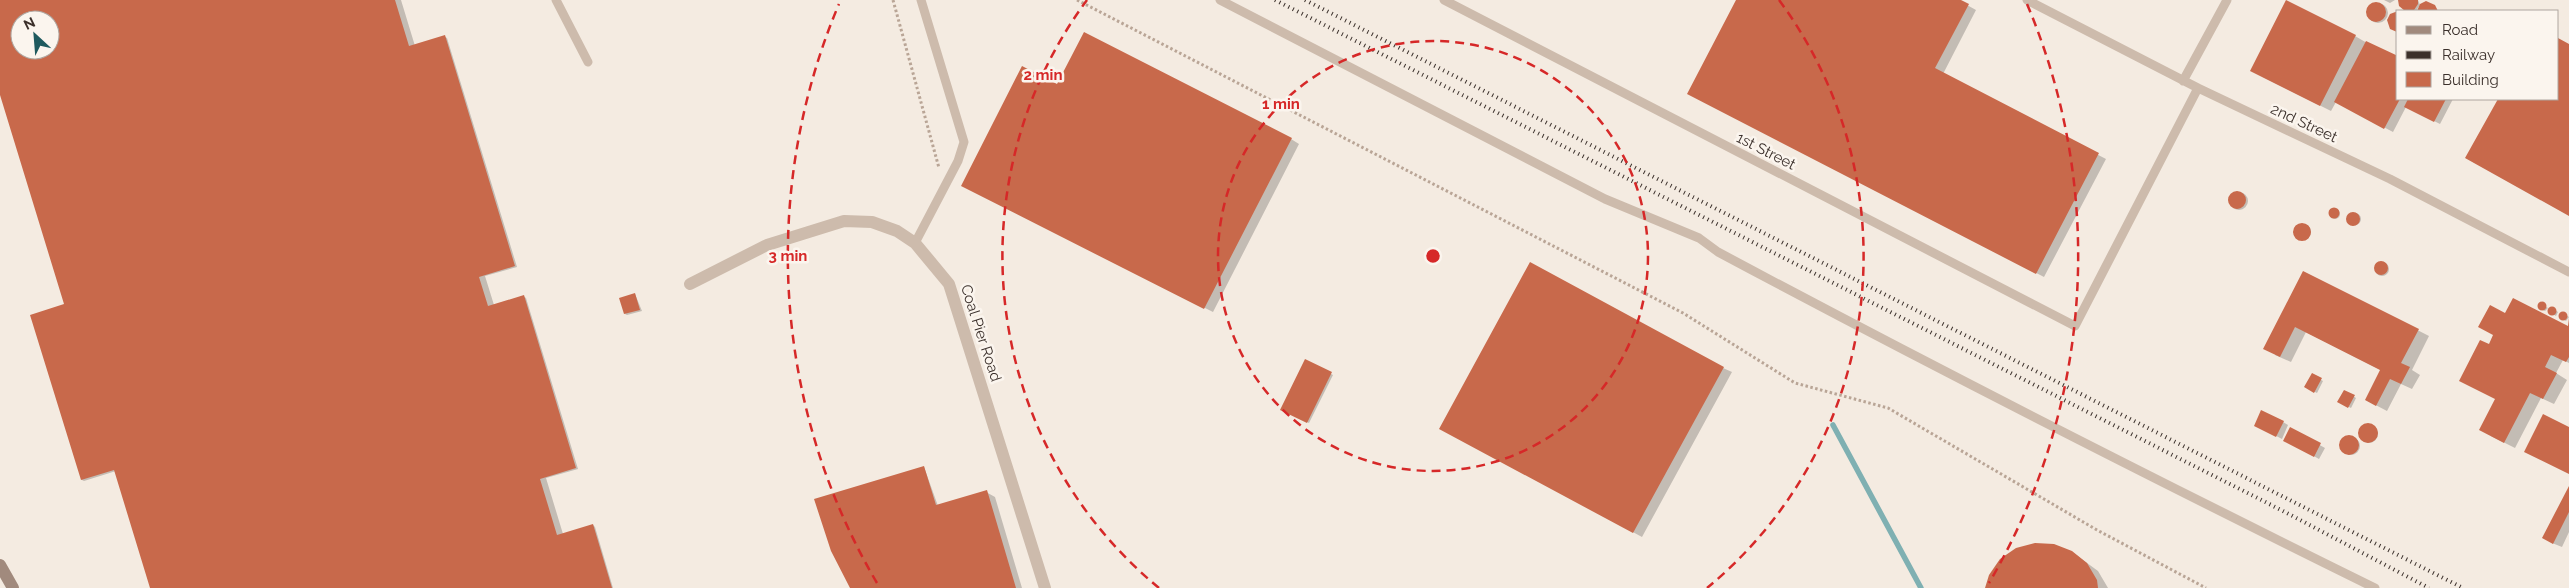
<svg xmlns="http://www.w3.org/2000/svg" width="2569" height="588" font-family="Raleway,sans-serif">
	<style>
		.shadow { fill: #0003; fill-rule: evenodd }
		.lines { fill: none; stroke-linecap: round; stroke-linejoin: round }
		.stream { stroke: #7fb0b2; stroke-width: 5.5 }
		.building { fill: #c8694b; fill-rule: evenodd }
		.path { stroke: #b9a596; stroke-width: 3; stroke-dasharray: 2.5 2.5; stroke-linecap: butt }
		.lane { stroke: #cdbbac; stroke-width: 9 }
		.street { stroke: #cdbbac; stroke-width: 12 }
		.secondary { stroke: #a18a7d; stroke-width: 12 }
		.rail { stroke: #3b302b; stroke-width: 4; stroke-dasharray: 1 4; stroke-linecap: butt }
		.ring { fill: none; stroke: #d62828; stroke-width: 2.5; stroke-dasharray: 9 6 }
		.labels { text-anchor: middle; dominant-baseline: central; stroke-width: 5; stroke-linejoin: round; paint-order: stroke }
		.street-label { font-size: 15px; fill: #3b302b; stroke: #fbf5ee }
		.centre { fill: #d62828; stroke: #fbf5ee; stroke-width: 2.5 }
		.ring-label { font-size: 15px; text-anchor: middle; font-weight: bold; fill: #d62828; stroke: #fbf5ee; stroke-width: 5; stroke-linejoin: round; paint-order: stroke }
	</style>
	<rect width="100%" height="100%" fill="#f4ebe1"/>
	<path class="shadow" d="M 0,0 L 401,0 L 415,46 L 445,37 L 447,38 L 517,267 L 485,276 L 494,305 L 523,296 L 526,298 L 578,469 L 546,478 L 563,534 L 593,525 L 595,527 L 613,588 L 151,588 L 116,471 L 84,481 L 82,480 L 66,307 L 0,91 ZM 20,20 L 50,20 L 50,50 L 20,50 Z
		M 1738,0 L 1958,0 L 1976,10 L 1943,74 L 2106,159 L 2044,277 L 1697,98 Z
		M 2384,0 L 2395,0 L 2390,3 Z
		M 2400,0 L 2418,0 L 2420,5 L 2416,11 L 2408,11 L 2402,8 Z
		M2368 13a10 10 0 1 1 20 0a10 10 0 1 1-20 0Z
		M 2355,36 L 2367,43 L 2398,99 L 2453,99 L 2440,124 L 2406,107 L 2393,132 L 2336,102 L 2331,111 L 2263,77 Z
		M 2558,39 L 2569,45 L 2569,214 L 2466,158 L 2499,99 L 2558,99 Z
		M 1058,85 L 1291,139 L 1299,144 L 1213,312 L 971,190 Z
		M2230 201a9 9 0 1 1 18 0a9 9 0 1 1-18 0Z
		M2330 214a5 5 0 1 1 10 0a5 5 0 1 1-10 0Z
		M2349 219a6 6 0 1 1 12 0a6 6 0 1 1-12 0Z
		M2295 232a8 8 0 1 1 16 0a8 8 0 1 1-16 0Z
		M2375 269a7 7 0 1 1 14 0a7 7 0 1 1-14 0Z
		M 2304,272 L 2429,336 L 2412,370 L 2420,375 L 2412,389 L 2401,384 L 2387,411 L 2366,400 L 2381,370 L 2306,332 L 2291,362 L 2275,355 Z
		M 635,294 L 642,311 L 627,315 L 625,314 Z
		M 2541,304 L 2548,308 L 2545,311 L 2539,308 Z
		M 2552,308 L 2558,312 L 2556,316 L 2549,312 Z
		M 2562,313 L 2569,317 L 2566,321 L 2560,317 Z
		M 2505,315 L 2569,328 L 2569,363 L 2563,360 L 2556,373 L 2567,380 L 2554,404 L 2541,398 L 2515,448 L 2491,436 L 2496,399 L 2489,346 Z
		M 1306,361 L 1333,375 L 1309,423 L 1282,409 Z
		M 1723,368 L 1732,372 L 1642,537 L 1449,433 Z
		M 2312,375 L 2323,381 L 2317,393 L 2305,387 Z
		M 2345,391 L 2356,398 L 2351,408 L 2339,402 Z
		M 2283,422 L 2288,425 L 2282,439 L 2261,428 Z
		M2360 434a9 9 0 1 1 18 0a9 9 0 1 1-18 0Z
		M 2291,429 L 2325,448 L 2319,459 L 2285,440 Z
		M2342 446a9 9 0 1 1 18 0a9 9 0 1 1-18 0Z
		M 924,467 L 938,506 L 986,492 L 995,497 L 1022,588 L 853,588 Z
		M 2569,488 L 2569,532 L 2562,547 L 2552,543 Z
		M 2072,552 L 2098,571 L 2108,588 L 1986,588 Z"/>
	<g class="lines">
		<path class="stream" d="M 1833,425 L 1921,588"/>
	</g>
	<path class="building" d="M 0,0 L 395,0 L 409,46 L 445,35 L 515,266 L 479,277 L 488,306 L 524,295 L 576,468 L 540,479 L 557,535 L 593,524 L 612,588 L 150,588 L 114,470 L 81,480 L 30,315 L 64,304 L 0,95 ZM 20,20 L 50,20 L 50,50 L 20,50 Z
		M 1736,0 L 1961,0 L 1969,4 L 1935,68 L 2099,153 L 2036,274 L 1687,94 Z
		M 2286,0 L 2356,35 L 2320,106 L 2250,71 Z
		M 2398,0 L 2418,0 L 2418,4 L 2414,10 L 2405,11 L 2399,6 Z
		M 2426,1 L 2435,5 L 2438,11 L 2417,11 L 2420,4 Z
		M2366 12a10 10 0 1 1 20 0a10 10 0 1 1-20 0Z
		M 2398,11 L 2398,32 L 2397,32 L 2390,29 L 2387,20 L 2390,14 Z
		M 1084,32 L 1292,138 L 1204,309 L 961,186 L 1022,66 L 1057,84 Z
		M 2558,38 L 2569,44 L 2569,216 L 2465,158 L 2498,99 L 2558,99 Z
		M 2366,41 L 2398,56 L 2398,99 L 2400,99 L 2384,129 L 2334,102 Z
		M 2408,99 L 2446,99 L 2434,122 L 2404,107 Z
		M2228 200a9 9 0 1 1 18 0a9 9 0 1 1-18 0Z
		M2328.5 213a5.5 5.5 0 1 1 11 0a5.5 5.5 0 1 1-11 0Z
		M2346 219a7 7 0 1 1 14 0a7 7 0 1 1-14 0Z
		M2293 232a9 9 0 1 1 18 0a9 9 0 1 1-18 0Z
		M2374 268a7 7 0 1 1 14 0a7 7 0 1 1-14 0Z
		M 1530,262 L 1724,367 L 1633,533 L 1439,429 Z
		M 2303,271 L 2419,329 L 2401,363 L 2410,367 L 2401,384 L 2390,379 L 2376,406 L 2365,400 L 2380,370 L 2295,327 L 2280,357 L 2263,349 Z
		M 635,293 L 640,310 L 624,314 L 619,298 Z
		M 2513,298 L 2568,326 L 2569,318 L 2569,357 L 2566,362 L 2551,355 L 2545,367 L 2557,373 L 2543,399 L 2530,393 L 2504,443 L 2479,430 L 2495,399 L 2459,381 L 2480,340 L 2489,344 L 2493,335 L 2478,327 L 2490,305 L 2505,313 Z
		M2537.5 306a4.5 4.5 0 1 1 9 0a4.5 4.5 0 1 1-9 0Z
		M2547.5 311a4.5 4.5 0 1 1 9 0a4.5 4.5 0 1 1-9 0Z
		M2558.5 316a4.5 4.5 0 1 1 9 0a4.5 4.5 0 1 1-9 0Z
		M 1305,359 L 1332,372 L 1307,423 L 1280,410 Z
		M 2312,373 L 2322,378 L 2314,393 L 2304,387 Z
		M 2344,390 L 2355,395 L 2348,408 L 2337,402 Z
		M 2261,410 L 2284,421 L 2276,437 L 2254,426 Z
		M 2543,414 L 2569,427 L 2569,474 L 2524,452 Z
		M2358 433a10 10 0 1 1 20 0a10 10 0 1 1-20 0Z
		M 2290,427 L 2321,443 L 2314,457 L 2283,441 Z
		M2339 445a10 10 0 1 1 20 0a10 10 0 1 1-20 0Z
		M 924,466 L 936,505 L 987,490 L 1016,588 L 850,588 L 831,551 L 814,499 Z
		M 2569,486 L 2569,512 L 2553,544 L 2542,538 Z
		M 2035,543 L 2054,544 L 2072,551 L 2087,563 L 2097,580 L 2098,588 L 1985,588 L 1989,575 L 2000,559 L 2016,548 Z"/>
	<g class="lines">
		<path class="path" d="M 893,0 L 939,168
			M 1077,0 L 1683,313 L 1795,383 L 1888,408 L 2097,530 L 2206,588"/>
		<path class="lane" d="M 556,0 L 588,62
			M 1220,0 L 1605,199 L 1699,238 L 1718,252 C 1935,368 2154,479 2375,588
			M 1444,0 L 2075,326 L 2198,88
			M 2027,0 L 2198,88 L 2390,179 L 2569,272
			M 2183,81 L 2227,0
			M 915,243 L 958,161 L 964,142 L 921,0"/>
		<path class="street" d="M 690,284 L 767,245 L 844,221 L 872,222 L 897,231 L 915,243 L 949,284 L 1045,588"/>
		<path class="secondary" d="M 0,565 L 13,588"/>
		<path class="rail" d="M 1275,0 L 2285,512 L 2429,588
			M 1305,0 L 2463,588"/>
	</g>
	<g class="ring">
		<circle cx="1433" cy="256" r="215"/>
		<path d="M1159 588A430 430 0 0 1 1087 0M1779 0A430 430 0 0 1 1707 588"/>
		<path d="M877 583A645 645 0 0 1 839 4M2027 4A645 645 0 0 1 1989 583"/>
	</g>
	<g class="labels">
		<g class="street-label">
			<text transform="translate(2304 123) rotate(25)">2nd Street</text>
			<text transform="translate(1766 151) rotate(27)">1st Street</text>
			<text transform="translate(981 333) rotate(72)">Coal Pier Road</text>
		</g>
	</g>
	<circle cx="1433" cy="256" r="8" class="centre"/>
	<g class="ring-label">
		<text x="1043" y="80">2 min</text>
		<text x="1281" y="109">1 min</text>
		<text x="788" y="261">3 min</text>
	</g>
	<rect x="2396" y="10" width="162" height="90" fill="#fbf5ee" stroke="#aea6a0"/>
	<rect x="2406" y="26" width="25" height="8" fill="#a18a7d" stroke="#aea6a0"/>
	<text x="2442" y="35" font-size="15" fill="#3b302b">Road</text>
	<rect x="2406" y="51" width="25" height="8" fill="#3b302b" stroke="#aea6a0"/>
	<text x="2442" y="60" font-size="15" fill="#3b302b">Railway</text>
	<rect x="2406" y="72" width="25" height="15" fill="#c8694b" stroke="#aea6a0"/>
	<text x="2442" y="85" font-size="15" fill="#3b302b">Building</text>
	<g transform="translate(35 35) rotate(334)"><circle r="24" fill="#fbf5ee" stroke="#aea6a0"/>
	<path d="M0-4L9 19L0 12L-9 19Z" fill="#1f5a5e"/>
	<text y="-8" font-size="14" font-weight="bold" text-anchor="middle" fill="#3b302b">N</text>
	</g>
</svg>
